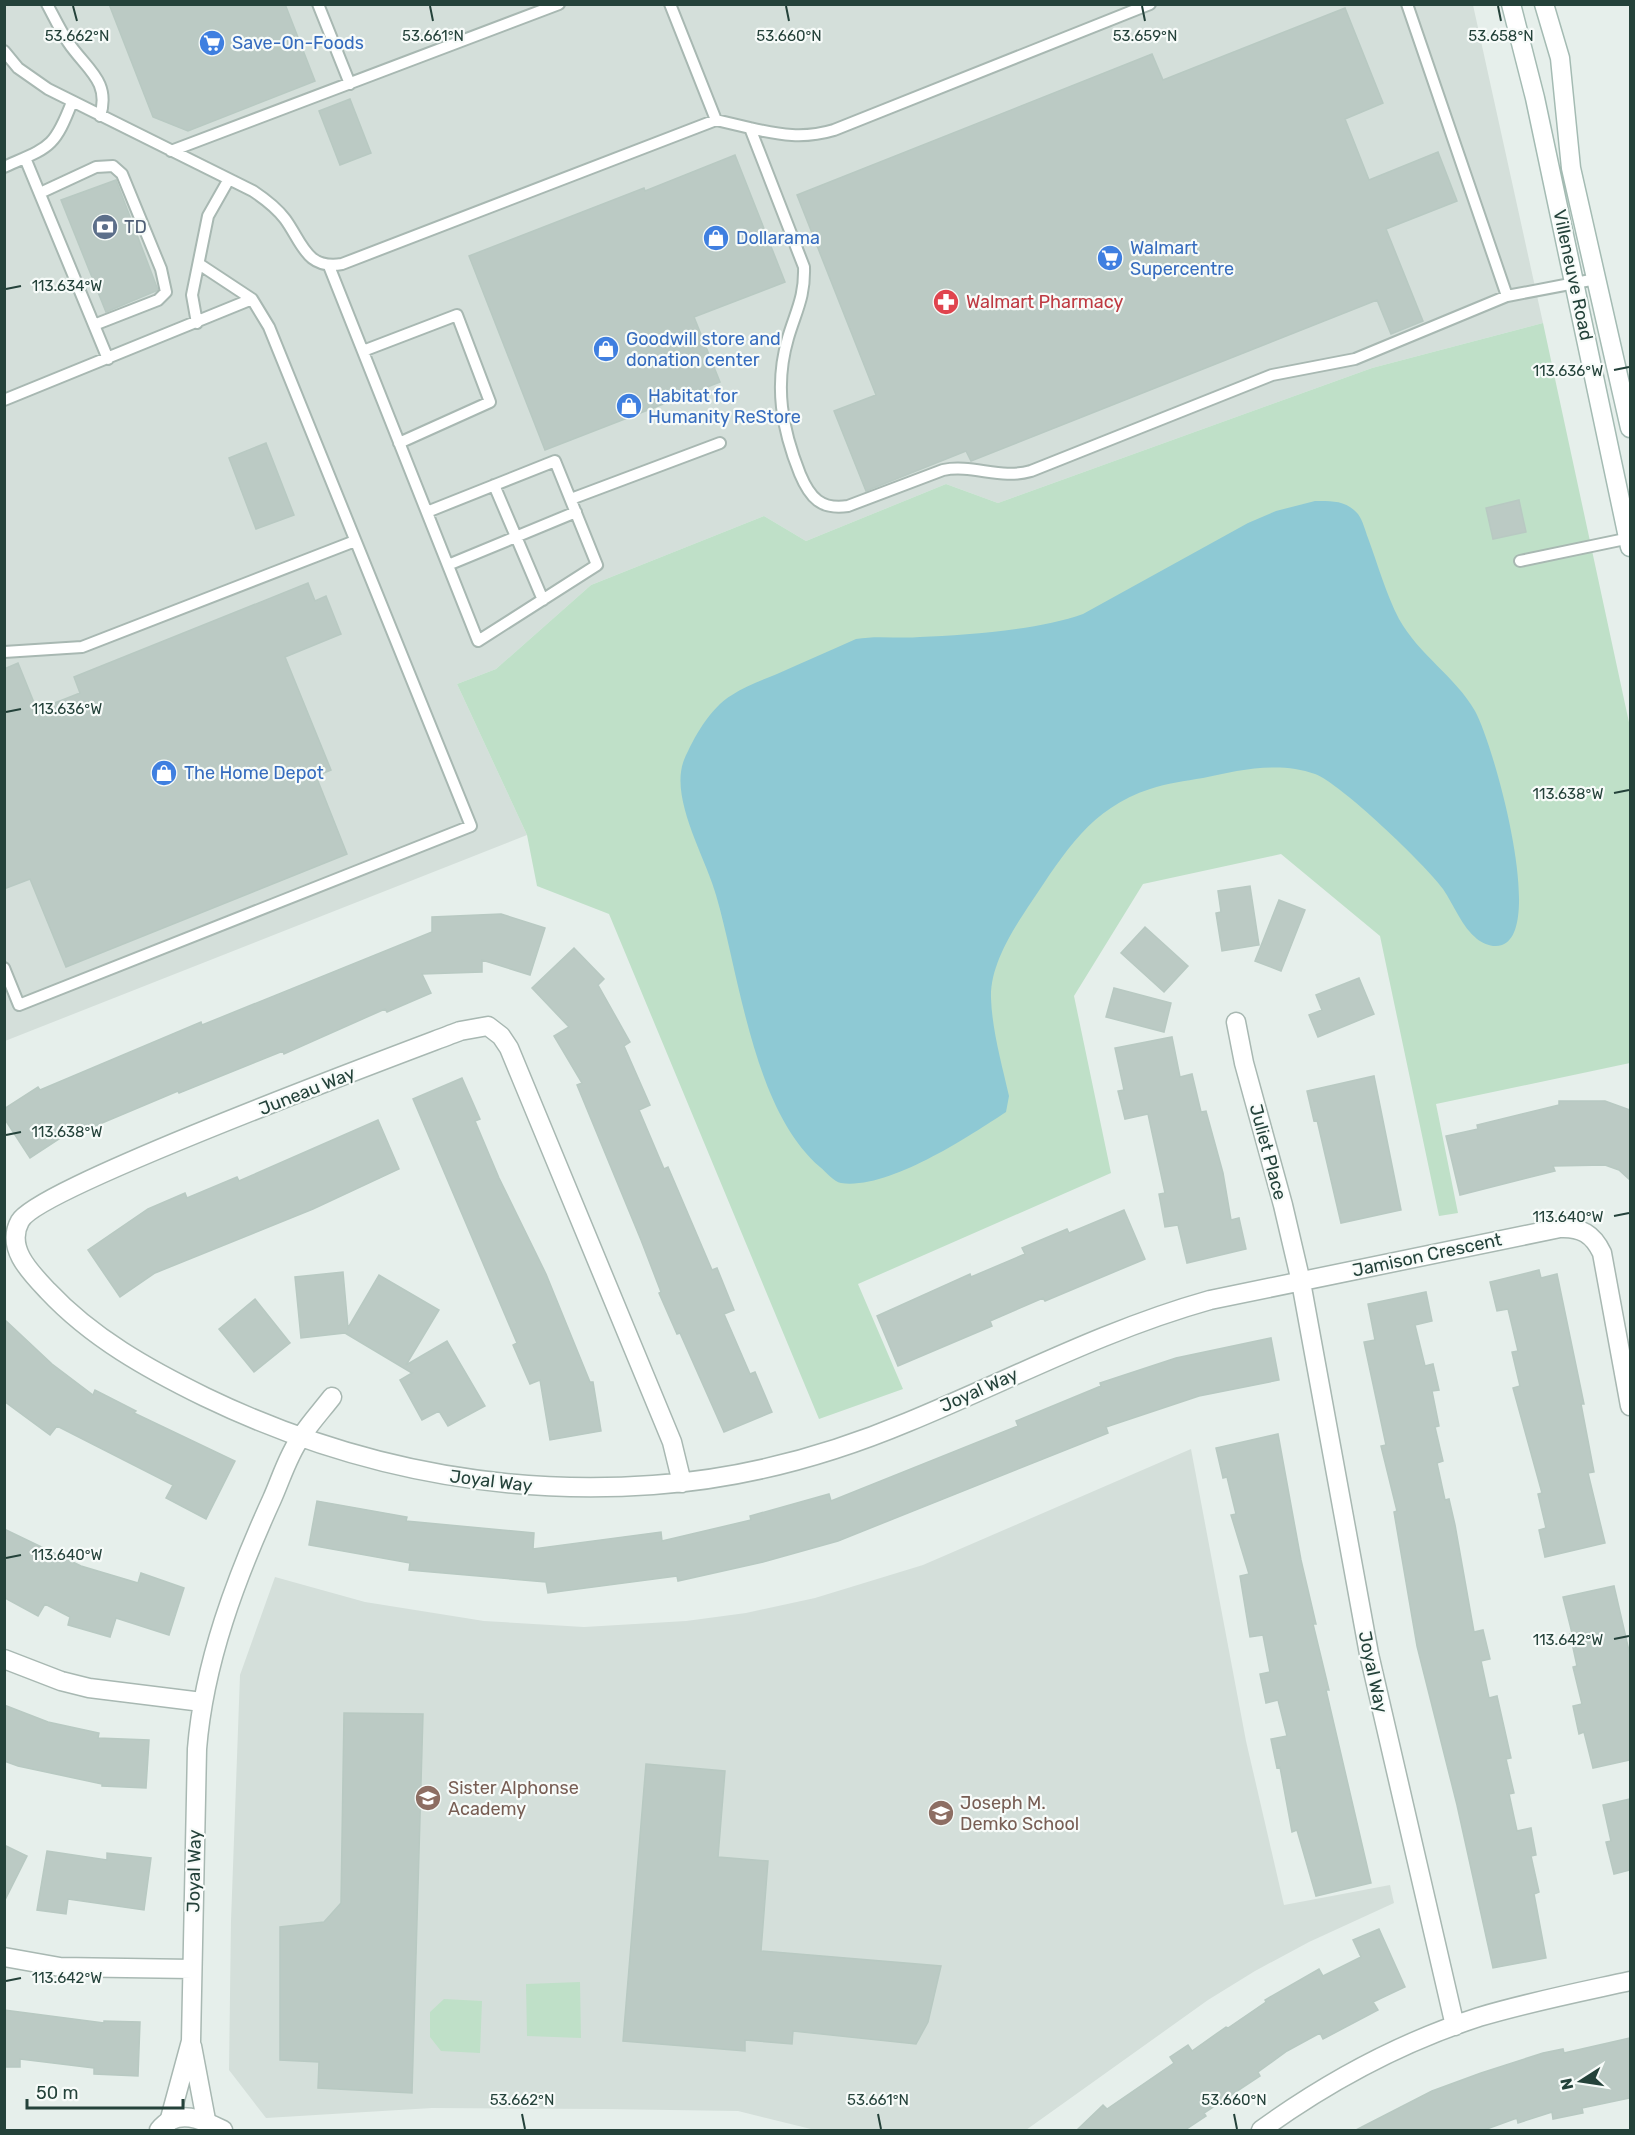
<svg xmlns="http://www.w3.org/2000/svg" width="1635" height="2135" font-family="Rubik,sans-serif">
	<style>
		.built { fill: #d4dfda }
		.green { fill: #bfe0c8 }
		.water { fill: #8ec9d4 }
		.building { fill: #bbcac4; stroke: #b8c9c2; stroke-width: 1.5 }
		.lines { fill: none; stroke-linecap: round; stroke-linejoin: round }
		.service-casing { stroke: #a8b8b2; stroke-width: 14 }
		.minor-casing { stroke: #a8b8b2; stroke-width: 21 }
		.tertiary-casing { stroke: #a8b8b2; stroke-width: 21 }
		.secondary-casing { stroke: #a4bbb3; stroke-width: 21 }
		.service { stroke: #fff; stroke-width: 10 }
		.minor { stroke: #fff; stroke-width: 18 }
		.tertiary { stroke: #fff; stroke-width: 18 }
		.secondary { stroke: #fff; stroke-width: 18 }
		.ticks { fill: none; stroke: #24423a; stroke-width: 2 }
		.labels { text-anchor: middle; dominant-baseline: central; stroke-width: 4.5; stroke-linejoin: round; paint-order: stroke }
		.shop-label { font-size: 18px; fill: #366cbe; stroke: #f7fbf9; text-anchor: start }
		.service-label { font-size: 18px; fill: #4e5e75; stroke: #f7fbf9; text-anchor: start }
		.street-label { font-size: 18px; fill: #24423a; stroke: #f7fbf9 }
		.health-label { font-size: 18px; fill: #be3a42; stroke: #f7fbf9; text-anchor: start }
		.education-label { font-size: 18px; fill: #785e54; stroke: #f7fbf9; text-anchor: start }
		.ticks-label { font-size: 15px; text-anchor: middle; fill: #24423a; stroke: #f7fbf9; stroke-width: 4.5; stroke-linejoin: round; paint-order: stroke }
	</style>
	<rect width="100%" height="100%" fill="#e6efeb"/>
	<path class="built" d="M 5,5 L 1473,5 L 1543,323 L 1372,368 L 998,503 L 946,484 L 806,541 L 764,516 L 591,585 L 496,669 L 457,684 L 527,835 L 5,1041 Z
		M 1191,1449 L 1246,1741 L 1284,1905 L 1390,1885 L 1394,1903 L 1309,1942 L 1255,1971 L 1208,2000 L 1026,2130 L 815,2130 L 738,2111 L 604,2109 L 432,2108 L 266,2118 L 229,2070 L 231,1921 L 240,1675 L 275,1577 L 365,1602 L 484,1621 L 584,1627 L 686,1621 L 746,1613 L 815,1598 L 923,1565 Z"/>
	<path class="green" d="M 1543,323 L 1630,727 L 1630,1063 L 1436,1104 L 1458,1213 L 1439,1216 L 1380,936 L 1281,854 L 1143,884 L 1074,996 L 1111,1173 L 858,1284 L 903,1389 L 819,1419 L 609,914 L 537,886 L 527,835 L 457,684 L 496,669 L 591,585 L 764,516 L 806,541 L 946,484 L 998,503 L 1372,368 Z
		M 580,1982 L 581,2038 L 527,2036 L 526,1984 Z
		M 444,1999 L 482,2001 L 480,2053 L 441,2051 L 430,2037 L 430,2012 Z"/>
	<path class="water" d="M 1315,501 C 1331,501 1346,500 1358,514 C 1363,521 1365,530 1368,538 C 1378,565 1386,594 1399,619 C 1419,655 1455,676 1475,711 C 1493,743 1546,930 1502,945 C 1493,948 1484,944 1477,939 C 1462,927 1454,905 1443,889 C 1426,865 1340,783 1315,774 C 1280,761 1238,770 1203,778 C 1185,781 1167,783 1150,789 C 1091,808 1065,852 1032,901 C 1014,928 990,964 991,998 C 992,1030 1002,1065 1009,1096 L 1006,1112 C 968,1137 888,1190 841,1183 C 834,1182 826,1172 820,1167 C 753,1109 740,977 716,895 C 706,858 669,798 684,760 C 694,737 710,708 732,695 C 745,686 762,680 777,674 C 803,662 830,651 856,639 C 878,635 898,639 920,637 C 967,635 1039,630 1083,614 L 1248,523 L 1276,511 Z"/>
	<path class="building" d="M 109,4 L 285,4 L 315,81 L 188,131 L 153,117 Z
		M 1345,8 L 1383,103 L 1345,119 L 1369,180 L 1438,152 L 1457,201 L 1386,229 L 1423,321 L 1391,334 L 1377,300 L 971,461 L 966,451 L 866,491 L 834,411 L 876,395 L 797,195 L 1152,54 L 1163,80 Z
		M 350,99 L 371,153 L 340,165 L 319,111 Z
		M 735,155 L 785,282 L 694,317 L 720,382 L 545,450 L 469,256 L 644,188 L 645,191 Z
		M 116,180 L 158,290 L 106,312 L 61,200 Z
		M 266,443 L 294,515 L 256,529 L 229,458 Z
		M 1519,500 L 1526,532 L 1493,539 L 1486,508 Z
		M 308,583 L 315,601 L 326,596 L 341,634 L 285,657 L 331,770 L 316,776 L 347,854 L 66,967 L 30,879 L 4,889 L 4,669 L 18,663 L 37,710 L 80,693 L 74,677 Z
		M 1250,886 L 1259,945 L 1222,951 L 1216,913 L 1221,912 L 1218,891 Z
		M 1279,900 L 1305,910 L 1281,971 L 1255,961 Z
		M 501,914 L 545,928 L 530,975 L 482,960 L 482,972 L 422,974 L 431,993 L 387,1012 L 385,1009 L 284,1054 L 283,1051 L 179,1093 L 178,1091 L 76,1134 L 74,1129 L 30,1158 L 4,1118 L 4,1109 L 38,1087 L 40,1090 L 201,1022 L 202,1025 L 432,932 L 432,917 Z
		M 1145,927 L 1188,966 L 1164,992 L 1121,953 Z
		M 574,948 L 604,979 L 598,985 L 630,1042 L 624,1046 L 650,1105 L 639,1110 L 664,1169 L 668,1167 L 712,1270 L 717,1268 L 734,1310 L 724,1314 L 750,1374 L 755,1372 L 772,1412 L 724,1432 L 680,1333 L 677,1334 L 659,1293 L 661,1292 L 641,1240 L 577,1085 L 582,1083 L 554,1036 L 569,1027 L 532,988 Z
		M 1359,978 L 1374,1014 L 1318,1037 L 1309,1015 L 1322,1010 L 1316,995 Z
		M 1114,988 L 1171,1003 L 1164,1032 L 1106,1017 Z
		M 1172,1037 L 1180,1077 L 1192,1074 L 1201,1112 L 1206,1111 L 1223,1173 L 1231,1220 L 1239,1218 L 1246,1249 L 1187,1263 L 1178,1225 L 1165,1227 L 1159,1194 L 1165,1193 L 1148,1114 L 1125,1119 L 1118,1091 L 1124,1090 L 1115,1048 Z
		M 1374,1076 L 1401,1210 L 1341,1223 L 1317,1120 L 1314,1121 L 1307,1091 Z
		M 462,1078 L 480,1119 L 475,1121 L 499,1178 L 546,1274 L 590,1382 L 593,1382 L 601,1431 L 550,1440 L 540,1380 L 530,1384 L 513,1345 L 517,1343 L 413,1099 Z
		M 1559,1101 L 1605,1101 L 1630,1110 L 1630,1180 L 1619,1170 L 1605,1165 L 1553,1166 L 1555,1171 L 1460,1195 L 1446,1136 L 1478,1129 L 1477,1125 L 1559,1105 Z
		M 378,1120 L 399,1169 L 313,1209 L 155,1273 L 120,1297 L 88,1250 L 148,1209 L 185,1193 L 187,1198 L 237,1177 L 239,1181 Z
		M 1124,1210 L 1145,1259 L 1045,1301 L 1043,1298 L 990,1321 L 992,1326 L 898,1366 L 877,1316 L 970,1274 L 971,1277 L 1025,1254 L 1022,1248 L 1067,1229 L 1069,1233 Z
		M 1539,1270 L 1541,1278 L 1557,1274 L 1584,1404 L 1581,1404 L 1594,1472 L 1588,1473 L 1605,1543 L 1545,1557 L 1539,1530 L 1546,1528 L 1538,1494 L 1542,1493 L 1513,1388 L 1520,1386 L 1512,1352 L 1518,1351 L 1508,1309 L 1497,1311 L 1490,1282 Z
		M 343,1272 L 348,1328 L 379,1275 L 439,1310 L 406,1365 L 447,1341 L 485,1406 L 448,1426 L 439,1411 L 422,1420 L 400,1380 L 412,1373 L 345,1333 L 301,1338 L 295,1277 Z
		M 1426,1292 L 1432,1321 L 1415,1325 L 1425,1366 L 1433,1364 L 1439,1390 L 1432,1391 L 1439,1426 L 1435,1427 L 1443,1461 L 1437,1463 L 1445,1500 L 1449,1499 L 1455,1525 L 1474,1632 L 1483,1630 L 1490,1659 L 1481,1661 L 1489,1698 L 1497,1696 L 1511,1758 L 1506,1759 L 1514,1793 L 1509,1794 L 1517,1831 L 1531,1828 L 1536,1855 L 1531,1856 L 1539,1892 L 1534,1894 L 1546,1958 L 1493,1968 L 1457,1805 L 1417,1646 L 1394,1512 L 1397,1511 L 1381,1446 L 1386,1445 L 1364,1342 L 1375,1340 L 1368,1304 Z
		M 255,1299 L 290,1343 L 254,1372 L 219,1329 Z
		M 4,1319 L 52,1364 L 93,1395 L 95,1390 L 136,1411 L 134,1413 L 235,1461 L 206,1519 L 166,1498 L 173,1485 L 57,1426 L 50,1435 L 4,1401 Z
		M 1271,1338 L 1279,1380 L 1199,1396 L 1106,1427 L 1108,1433 L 838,1541 L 763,1562 L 678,1581 L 677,1576 L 548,1593 L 546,1582 L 409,1570 L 410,1563 L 309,1545 L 317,1501 L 407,1517 L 406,1521 L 534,1533 L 533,1549 L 661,1532 L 662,1541 L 751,1520 L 750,1516 L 829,1494 L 831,1501 L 1018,1426 L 1016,1421 L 1101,1386 L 1100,1383 L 1176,1358 Z
		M 1278,1434 L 1301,1560 L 1316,1624 L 1313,1624 L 1329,1690 L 1326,1690 L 1371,1883 L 1316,1896 L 1297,1830 L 1292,1832 L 1280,1767 L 1277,1768 L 1271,1739 L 1287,1736 L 1278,1700 L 1266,1703 L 1260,1674 L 1270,1672 L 1263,1635 L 1250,1637 L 1240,1576 L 1249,1574 L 1231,1515 L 1236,1514 L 1227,1477 L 1223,1478 L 1216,1448 Z
		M 4,1529 L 81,1566 L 138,1583 L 141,1573 L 184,1588 L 169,1635 L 116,1618 L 110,1637 L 68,1625 L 70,1617 L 45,1604 L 38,1616 L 5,1598 Z
		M 1614,1586 L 1630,1655 L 1630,1760 L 1593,1768 L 1584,1732 L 1579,1734 L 1573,1706 L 1582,1704 L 1573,1667 L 1577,1666 L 1570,1634 L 1572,1633 L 1563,1597 Z
		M 4,1705 L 48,1722 L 99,1733 L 98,1738 L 149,1740 L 146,1788 L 102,1786 L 102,1784 L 18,1766 L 4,1761 Z
		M 344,1713 L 423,1714 L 412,2093 L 318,2088 L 319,2062 L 280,2060 L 280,1927 L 324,1922 L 341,1903 Z
		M 646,1764 L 725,1771 L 718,1857 L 768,1861 L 761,1951 L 941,1966 L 928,2022 L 916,2044 L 793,2031 L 792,2044 L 745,2040 L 745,2051 L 623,2041 Z
		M 1630,1799 L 1630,1870 L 1614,1874 L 1606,1842 L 1611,1841 L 1603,1805 Z
		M 4,1845 L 27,1856 L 4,1902 Z
		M 47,1851 L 107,1860 L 107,1853 L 151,1858 L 144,1910 L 68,1899 L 66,1914 L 37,1910 Z
		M 1379,1929 L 1405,1987 L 1373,2002 L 1378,2010 L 1323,2039 L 1320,2033 L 1287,2051 L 1258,2072 L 1260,2076 L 1204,2113 L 1206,2116 L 1185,2130 L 1077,2130 L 1103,2105 L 1107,2109 L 1174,2063 L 1170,2057 L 1188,2045 L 1192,2051 L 1226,2027 L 1228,2028 L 1266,2002 L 1265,2000 L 1319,1969 L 1323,1976 L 1361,1957 L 1353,1940 Z
		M 4,2010 L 104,2023 L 104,2021 L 140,2022 L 138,2076 L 94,2074 L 94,2068 L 20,2059 L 20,2067 L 4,2067 Z
		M 1630,2038 L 1630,2098 L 1582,2108 L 1583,2113 L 1553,2119 L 1552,2112 L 1518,2123 L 1517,2118 L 1484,2130 L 1356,2130 L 1432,2091 L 1481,2073 L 1543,2053 L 1563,2049 L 1564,2053 Z"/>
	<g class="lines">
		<g class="service-casing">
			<path id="service" d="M 47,4 C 54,17 60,30 68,42 C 86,69 111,81 100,116
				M 318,4 L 350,84
				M 1407,4 L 1507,296
				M 4,51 L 18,68 L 48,89 L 253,191 C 265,199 276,207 285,219 C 302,242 306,270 342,264 L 716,120 L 670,4
				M 716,120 L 750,128 L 804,267 C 805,297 796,311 788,338 C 774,386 782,429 800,474 C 810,498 821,510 848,506 L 943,470 C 973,464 1001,480 1031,471 L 1272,375 L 1355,359 L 1507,296 L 1596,279
				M 750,128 C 780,135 804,139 834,130 L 1150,4
				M 171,151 L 559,4
				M 25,158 L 108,359
				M 4,167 C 49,147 54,149 72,102
				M 40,193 L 96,167 L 113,166 L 122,174 L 161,269 L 166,292 L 158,300 L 94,325
				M 329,266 C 379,391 428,516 478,641 L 597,565 L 555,461 L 427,512
				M 197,323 L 192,295 L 208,216 L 229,179
				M 363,351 L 457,315 L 490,402 L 399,443
				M 4,400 L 252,299
				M 494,485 L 543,600
				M 571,499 L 720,443
				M 1520,561 L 1630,538
				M 448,565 L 576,512
				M 4,652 L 82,647 L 355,541
				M 4,968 L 19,1005 L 471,826 L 269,327 L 252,299 L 199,264"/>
		</g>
		<g class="minor-casing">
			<path id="minor" d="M 1236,1022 L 1244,1063 L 1283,1205 L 1301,1282 L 1369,1654 L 1455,2026
				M 682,1483 L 672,1442 L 509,1048 L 501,1036 L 488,1026 L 460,1031 C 400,1054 38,1188 20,1221 C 5,1248 31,1273 48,1291 C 92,1338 148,1369 205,1397 C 346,1465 497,1496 653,1485 C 741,1479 827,1456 908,1422 C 1010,1380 1103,1330 1210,1300 L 1560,1228 C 1581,1227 1593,1234 1602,1253 L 1630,1406
				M 4,1659 L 61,1681 L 89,1688 L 202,1702
				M 4,1957 L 60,1967 L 192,1969
				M 192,2046 L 206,2120
				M 169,2122 L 191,2041 L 197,1749 C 204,1662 236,1578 272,1499 C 281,1479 288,1455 301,1437 C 310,1423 322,1410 332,1397
				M 1261,2130 C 1326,2083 1402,2042 1479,2017 C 1529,2002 1580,1992 1630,1981"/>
		</g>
		<g class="tertiary-casing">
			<path id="tertiary" d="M 159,2130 C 177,2107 203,2120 223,2130"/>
		</g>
		<g class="secondary-casing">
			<path id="secondary" d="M 1511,4 L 1535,98 L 1630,547
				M 1544,4 L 1560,58 L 1571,168 L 1630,428"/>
		</g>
		<use href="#service" class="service"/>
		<use href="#minor" class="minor"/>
		<use href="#tertiary" class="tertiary"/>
		<use href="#secondary" class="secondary"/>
	</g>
	<path class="ticks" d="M 73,6 L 77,21M 430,6 L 433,21M 786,6 L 789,21M 1142,6 L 1145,21M 1498,6 L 1501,21M 6,289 L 21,286M 1614,370 L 1629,367M 6,712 L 21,709M 1614,793 L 1629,790M 6,1135 L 21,1132M 1614,1216 L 1629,1213M 6,1558 L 21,1555M 1614,1639 L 1629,1636M 6,1981 L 21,1978M 522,2114 L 525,2129M 878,2114 L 881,2129M 1234,2114 L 1237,2129"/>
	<defs>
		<g id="supermarket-disc" transform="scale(1.35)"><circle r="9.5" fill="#3f7fe0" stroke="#f7fbf9"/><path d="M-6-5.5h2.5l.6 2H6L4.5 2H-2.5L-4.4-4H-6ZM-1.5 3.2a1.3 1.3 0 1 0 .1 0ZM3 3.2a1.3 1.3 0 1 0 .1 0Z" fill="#fff"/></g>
		<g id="bank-disc" transform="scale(1.35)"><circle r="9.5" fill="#5c6f8a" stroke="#f7fbf9"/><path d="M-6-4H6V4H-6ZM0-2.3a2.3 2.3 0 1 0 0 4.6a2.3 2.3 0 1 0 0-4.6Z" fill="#fff"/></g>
		<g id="shop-disc" transform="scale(1.35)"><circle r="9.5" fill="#3f7fe0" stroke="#f7fbf9"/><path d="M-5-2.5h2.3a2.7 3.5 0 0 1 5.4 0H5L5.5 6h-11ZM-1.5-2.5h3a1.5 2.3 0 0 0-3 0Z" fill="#fff"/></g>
		<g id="pharmacy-disc" transform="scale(1.35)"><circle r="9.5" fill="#e0444e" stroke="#f7fbf9"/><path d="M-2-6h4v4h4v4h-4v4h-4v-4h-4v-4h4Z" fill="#fff"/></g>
		<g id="school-disc" transform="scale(1.35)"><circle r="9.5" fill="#8d6e63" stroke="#f7fbf9"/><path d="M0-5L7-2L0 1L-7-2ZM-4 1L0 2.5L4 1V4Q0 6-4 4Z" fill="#fff"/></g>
	</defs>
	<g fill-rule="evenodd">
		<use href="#supermarket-disc" x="212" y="43"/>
		<use href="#bank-disc" x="105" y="227"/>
		<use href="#shop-disc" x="716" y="238"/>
		<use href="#supermarket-disc" x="1110" y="258"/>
		<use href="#pharmacy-disc" x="946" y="302"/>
		<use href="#shop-disc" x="606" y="349"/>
		<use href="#shop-disc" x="629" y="406"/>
		<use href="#shop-disc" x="164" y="773"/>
		<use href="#school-disc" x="428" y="1798"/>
		<use href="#school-disc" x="941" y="1813"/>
	</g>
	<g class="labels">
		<g class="shop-label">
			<text x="232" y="43">Save-On-Foods</text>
			<text x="736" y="238">Dollarama</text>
			<text x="1130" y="248">Walmart<tspan x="1130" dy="21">Supercentre</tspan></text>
			<text x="626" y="339">Goodwill store and<tspan x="626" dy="21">donation center</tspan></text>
			<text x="648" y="396">Habitat for<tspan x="648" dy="21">Humanity ReStore</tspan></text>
			<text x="184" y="773">The Home Depot</text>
		</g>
		<g class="service-label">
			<text x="124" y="227">TD</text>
		</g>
		<g class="street-label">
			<text transform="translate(1573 275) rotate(78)">Villeneuve Road</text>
			<text transform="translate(307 1091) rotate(-22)">Juneau Way</text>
			<text transform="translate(1268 1152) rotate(75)">Juliet Place</text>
			<text transform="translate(1427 1255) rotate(-12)">Jamison Crescent</text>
			<text transform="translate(979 1390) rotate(-24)">Joyal Way</text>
			<text transform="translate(491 1481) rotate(7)">Joyal Way</text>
			<text transform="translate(1373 1672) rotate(78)">Joyal Way</text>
			<text transform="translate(194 1871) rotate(-89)">Joyal Way</text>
		</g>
		<g class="health-label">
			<text x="966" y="302">Walmart Pharmacy</text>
		</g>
		<g class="education-label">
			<text x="448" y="1788">Sister Alphonse<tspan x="448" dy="21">Academy</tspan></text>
			<text x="960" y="1803">Joseph M.<tspan x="960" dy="21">Demko School</tspan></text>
		</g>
	</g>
	<g class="ticks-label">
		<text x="77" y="41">53.662°N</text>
		<text x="433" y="41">53.661°N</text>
		<text x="789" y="41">53.660°N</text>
		<text x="1145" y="41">53.659°N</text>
		<text x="1501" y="41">53.658°N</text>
		<text x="67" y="291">113.634°W</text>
		<text x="1568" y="376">113.636°W</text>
		<text x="67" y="714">113.636°W</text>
		<text x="1568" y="799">113.638°W</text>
		<text x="67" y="1137">113.638°W</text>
		<text x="1568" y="1222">113.640°W</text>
		<text x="67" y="1560">113.640°W</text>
		<text x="1568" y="1645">113.642°W</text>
		<text x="67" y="1983">113.642°W</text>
		<text x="522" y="2105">53.662°N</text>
		<text x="878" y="2105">53.661°N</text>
		<text x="1234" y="2105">53.660°N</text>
	</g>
	<rect width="1635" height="2135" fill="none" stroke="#24423a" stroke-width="12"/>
	<g transform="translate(1581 2081) rotate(258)" stroke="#f7fbf9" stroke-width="4.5" paint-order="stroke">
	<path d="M0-4.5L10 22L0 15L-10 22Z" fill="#24423a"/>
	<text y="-9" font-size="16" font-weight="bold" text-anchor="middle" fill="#24423a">N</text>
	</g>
	<path d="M27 2099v9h156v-9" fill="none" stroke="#24423a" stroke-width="3"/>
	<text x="36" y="2099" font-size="18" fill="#24423a" stroke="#f7fbf9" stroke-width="4.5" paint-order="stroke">50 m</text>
</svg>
